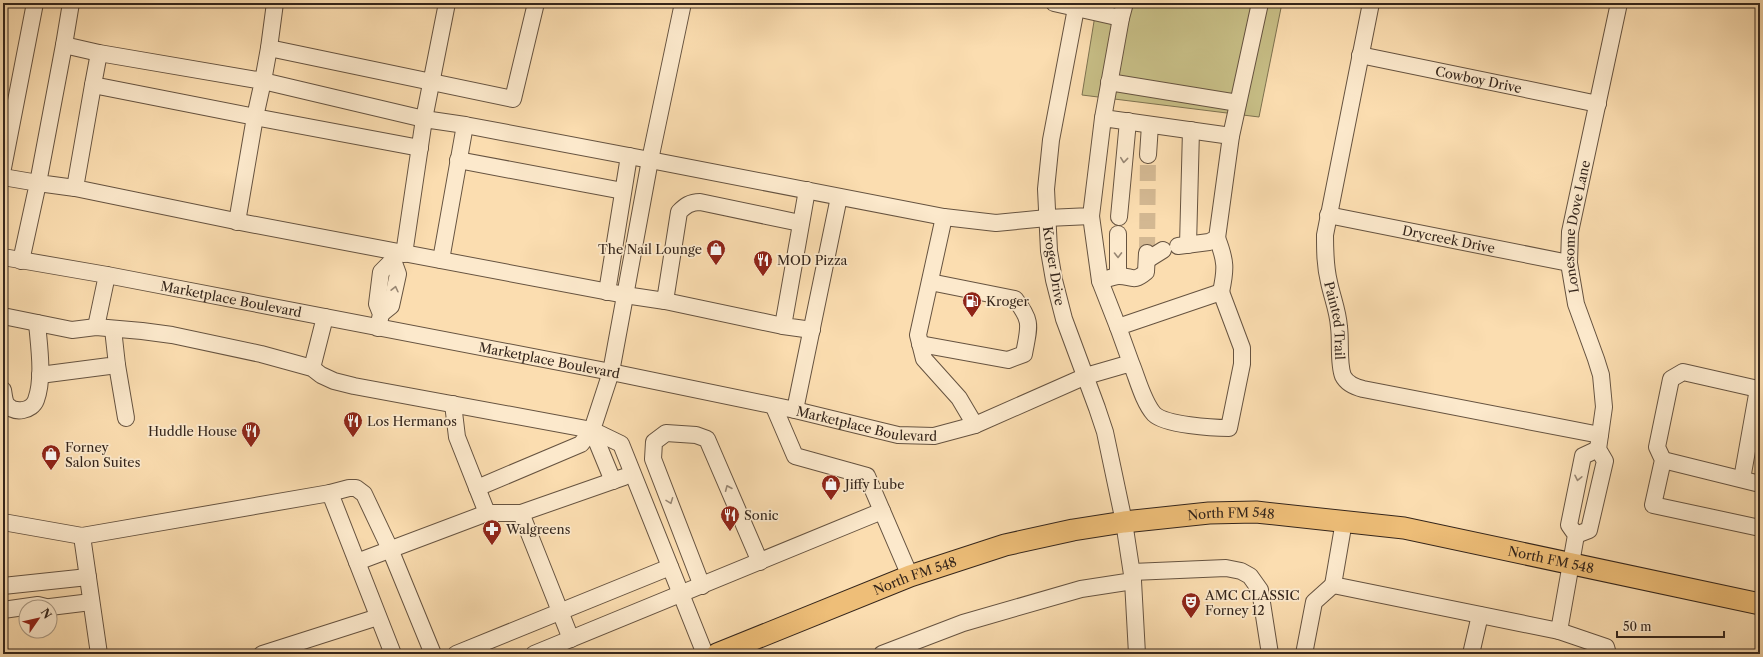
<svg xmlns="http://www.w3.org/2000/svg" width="1763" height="657" font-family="'Libre Caslon Text',serif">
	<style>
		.green { fill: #c7be86; stroke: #7e7250 }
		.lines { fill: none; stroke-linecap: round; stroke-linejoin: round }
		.minor-tunnel { stroke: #d3b892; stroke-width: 16; stroke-dasharray: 16 8; stroke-linecap: butt }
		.minor-casing { stroke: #665340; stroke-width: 18 }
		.major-casing { stroke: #34251b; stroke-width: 23 }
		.minor { stroke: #fce9cc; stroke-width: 16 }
		.major { stroke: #eebe78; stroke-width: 21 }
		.oneway { stroke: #988774 }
		.labels { text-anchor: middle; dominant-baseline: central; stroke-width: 3.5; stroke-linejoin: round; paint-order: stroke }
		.street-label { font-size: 13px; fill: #34251b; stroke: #fce9cc }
		.poi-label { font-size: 13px; fill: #34251b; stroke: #fce9cc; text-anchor: start }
	</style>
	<rect width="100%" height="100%" fill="#fbddb0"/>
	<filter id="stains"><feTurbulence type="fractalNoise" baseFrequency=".005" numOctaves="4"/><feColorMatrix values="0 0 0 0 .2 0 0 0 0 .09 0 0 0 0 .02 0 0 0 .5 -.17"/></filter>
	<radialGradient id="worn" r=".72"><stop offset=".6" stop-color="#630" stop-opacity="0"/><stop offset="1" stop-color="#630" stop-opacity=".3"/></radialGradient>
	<path class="green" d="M 1097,3 L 1282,3 L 1259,117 L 1082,95 Z"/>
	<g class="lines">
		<path class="minor-tunnel" d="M 1147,253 L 1148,155"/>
		<g class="minor-casing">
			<g id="minor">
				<path d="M 71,3 L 64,45 L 99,53 L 263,81 L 255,117 L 420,148"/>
				<path d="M 275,3 L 269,48 L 513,99 L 536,3"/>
				<path d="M 683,3 L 650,160 L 611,372 L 592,430 L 621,444 L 705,654"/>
				<path d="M 1054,3 L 1121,18 L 1125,3"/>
				<path id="s1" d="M 1371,3 L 1325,235 C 1325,251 1325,266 1329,282 C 1332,297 1338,311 1339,327 C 1341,341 1338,363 1343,376 C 1347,384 1355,387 1363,389 L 1600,435"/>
				<path d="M 64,45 L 38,183 L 75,188"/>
				<path d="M 269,48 L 263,81 L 424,119 L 447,3"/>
				<path d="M 99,53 L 93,85 L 255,117 L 237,222"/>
				<path id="s2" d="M 1360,55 L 1598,104"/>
				<path d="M 1109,82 L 1238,103"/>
				<path d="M 93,85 L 75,188 L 245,223 L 625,295 L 665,301 L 679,212 C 685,206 690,202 700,202 L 800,223"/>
				<path d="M 1103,118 L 1121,18"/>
				<path d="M 1231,136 L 1260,3"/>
				<path d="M 1148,155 L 1150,125"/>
				<path d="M 458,160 L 623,191"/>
				<path d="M 3,168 L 35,3"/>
				<path d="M 3,177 L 38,183 L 21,261"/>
				<path d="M 807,190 L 783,326 L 812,330"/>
				<path id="s3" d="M 1328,215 L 1569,263"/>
				<path d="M 1091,216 L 1100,281 C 1105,280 1113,276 1119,276 C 1132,276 1133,283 1146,272 L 1147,253"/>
				<path d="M 944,217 L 918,335 L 924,359 L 959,398 L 975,425"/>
				<path d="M 1119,217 L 1128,121"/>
				<path d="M 1118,234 L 1118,276"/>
				<path d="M 1217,238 C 1226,261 1226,269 1221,292"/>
				<path d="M 1188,245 L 1191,130"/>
				<path d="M 404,254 L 424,119 L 465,125 L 650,160 L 944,217 L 996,223 L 1047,218 L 1091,216 L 1103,118 L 1231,136 L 1217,238 L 1209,242 L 1178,246"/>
				<path id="s4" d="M 3,257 L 107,275 L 611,372 L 795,410 L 898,435 L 934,436 L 975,425 L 1086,376 L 1131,363 L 1118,327 L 1221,292 L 1242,348 L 1242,364 L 1229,428 C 1213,428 1165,425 1154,414 C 1143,402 1137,377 1131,363"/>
				<path d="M 441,260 L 465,125"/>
				<path d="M 1147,260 L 1163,250"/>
				<path d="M 1100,281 L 1118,327"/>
				<path d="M 607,292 L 629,156"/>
				<path d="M 665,301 L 783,326"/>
				<path d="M 381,314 L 391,306 L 398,274 L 393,260"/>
				<path d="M 3,316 L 72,330 L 96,327 L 142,331 L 172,335 L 261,354 L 312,368 L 321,375 L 334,381 L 354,386 L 592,430 L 613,481"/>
				<path d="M 96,327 L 107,275"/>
				<path d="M 378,328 L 381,314 L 377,304 L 381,272 L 393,260 L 395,252"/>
				<path d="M 920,344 L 1008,360 L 1024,354 C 1029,326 1033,322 1015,299 L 930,282"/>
				<path d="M 117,365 L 126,418"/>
				<path d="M 312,368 L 325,317"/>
				<path d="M 40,375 L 117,365 L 113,329"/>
				<path d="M 1758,389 L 1683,372 L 1671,379 L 1657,447 L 1663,460 L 1653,505 L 1760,528"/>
				<path d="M 3,390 C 4,395 4,401 7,405 C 15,414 32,411 36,400 C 44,378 39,346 37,323"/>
				<path d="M 453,404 L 457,437 L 487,513"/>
				<path d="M 774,407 L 795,456 L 867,476 L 910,576"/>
				<path d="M 795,410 L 839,197"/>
				<path d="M 1663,460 L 1760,484"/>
				<path d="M 1742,479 L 1758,389 L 1760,389"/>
				<path d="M 477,488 L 581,444 L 592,430"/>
				<path d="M 330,493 L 349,488 L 356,488 L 364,494 L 390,549 L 433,654"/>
				<path d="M 521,513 L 571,639"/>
				<path d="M 1344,521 L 1333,585 L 1559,631 L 1576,535 L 1569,525 L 1583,456 L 1598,449"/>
				<path d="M 3,522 L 82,536 L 330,493 L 393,654"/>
				<path id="s5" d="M 1576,535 L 1589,530 L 1605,461 L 1598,449 L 1604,407 L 1601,375 L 1596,359 L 1576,304 L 1569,263 L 1570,232 L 1619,3"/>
				<path d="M 82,536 L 99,654"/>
				<path d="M 357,562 L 487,513 L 521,513 L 624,477"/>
				<path d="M 1132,572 L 1226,568 L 1241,571 L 1250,576 L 1260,590 L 1270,654"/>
				<path d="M 1133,581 L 1137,654"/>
				<path d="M 3,586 L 88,577"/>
				<path d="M 702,586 L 653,459 L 654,442 L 666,433 L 696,435 L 707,439 L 760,562"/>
				<path d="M 50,607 L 91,602"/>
				<path d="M 3,610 L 38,605 L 46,607"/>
				<path d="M 1559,631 L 1606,647 L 1608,654"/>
				<path d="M 262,654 L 378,617"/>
				<path d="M 456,654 L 670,567"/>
				<path d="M 534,654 L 882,511"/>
				<path d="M 882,654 L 963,623 L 1081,589 L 1133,581 L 1124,522 L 1105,432 L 1097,408 L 1064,319 L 1054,280 L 1049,251 L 1046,189 L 1051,140 L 1077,3"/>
				<path d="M 1304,654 L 1314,602 L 1333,585"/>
				<path d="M 1471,654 L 1480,615"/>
			</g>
		</g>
		<g class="major-casing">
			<g id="major">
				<path id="s6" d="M 717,654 L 910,576 L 1005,545 L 1073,530 L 1124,522 L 1209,513 L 1256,512 L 1404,528 L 1760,604"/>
			</g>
		</g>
		<use href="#minor" class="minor"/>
		<use href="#major" class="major"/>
	</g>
	<defs><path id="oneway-chevron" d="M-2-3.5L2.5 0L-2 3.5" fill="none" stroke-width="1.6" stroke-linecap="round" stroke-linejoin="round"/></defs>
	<g class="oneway">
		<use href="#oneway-chevron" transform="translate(1124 160) rotate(96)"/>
		<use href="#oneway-chevron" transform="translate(1118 255) rotate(89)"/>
		<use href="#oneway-chevron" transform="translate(395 289) rotate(-77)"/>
		<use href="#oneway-chevron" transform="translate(1578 478) rotate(102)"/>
		<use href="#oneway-chevron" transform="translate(728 488) rotate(-113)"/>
		<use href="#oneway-chevron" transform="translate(670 501) rotate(69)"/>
	</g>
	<defs>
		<g id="shop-pin" transform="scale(1)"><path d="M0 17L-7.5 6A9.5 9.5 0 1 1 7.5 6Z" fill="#8f2418" stroke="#fce9cc"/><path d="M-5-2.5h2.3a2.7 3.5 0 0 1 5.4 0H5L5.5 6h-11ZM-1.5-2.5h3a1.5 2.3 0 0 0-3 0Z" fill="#fff"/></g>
		<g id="restaurant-pin" transform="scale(1)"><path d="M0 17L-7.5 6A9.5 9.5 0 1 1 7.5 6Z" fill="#8f2418" stroke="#fce9cc"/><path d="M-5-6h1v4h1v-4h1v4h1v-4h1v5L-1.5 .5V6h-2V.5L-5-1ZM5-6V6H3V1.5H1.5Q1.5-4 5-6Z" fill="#fff"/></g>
		<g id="fuel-pin" transform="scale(1)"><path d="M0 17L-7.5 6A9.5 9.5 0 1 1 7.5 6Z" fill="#8f2418" stroke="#fce9cc"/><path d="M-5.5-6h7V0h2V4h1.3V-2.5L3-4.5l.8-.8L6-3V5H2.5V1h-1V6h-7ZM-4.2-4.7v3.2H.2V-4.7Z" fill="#fff"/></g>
		<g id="pharmacy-pin" transform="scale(1)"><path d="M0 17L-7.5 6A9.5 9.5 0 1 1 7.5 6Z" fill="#8f2418" stroke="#fce9cc"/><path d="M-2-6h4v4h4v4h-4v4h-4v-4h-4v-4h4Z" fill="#fff"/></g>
		<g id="theatre-pin" transform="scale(1)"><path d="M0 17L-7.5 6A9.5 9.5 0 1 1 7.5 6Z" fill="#8f2418" stroke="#fce9cc"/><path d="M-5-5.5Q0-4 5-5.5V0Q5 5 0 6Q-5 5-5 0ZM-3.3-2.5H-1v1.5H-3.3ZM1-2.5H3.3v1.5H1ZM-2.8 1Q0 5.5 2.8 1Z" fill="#fff"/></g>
	</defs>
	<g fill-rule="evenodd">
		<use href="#shop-pin" x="716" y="249"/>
		<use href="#restaurant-pin" x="763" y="260"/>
		<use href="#fuel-pin" x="972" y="301"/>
		<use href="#restaurant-pin" x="353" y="421"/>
		<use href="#restaurant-pin" x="251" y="431"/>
		<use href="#shop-pin" x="51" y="454"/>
		<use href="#shop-pin" x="831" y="484"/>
		<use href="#restaurant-pin" x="730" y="515"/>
		<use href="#pharmacy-pin" x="492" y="529"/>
		<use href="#theatre-pin" x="1191" y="602"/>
	</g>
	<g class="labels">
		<g class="street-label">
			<text stroke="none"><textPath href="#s2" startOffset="121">Cowboy Drive</textPath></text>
			<text stroke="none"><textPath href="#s5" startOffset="327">Lonesome Dove Lane</textPath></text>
			<text stroke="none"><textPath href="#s3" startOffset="123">Drycreek Drive</textPath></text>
			<text transform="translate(1054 266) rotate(81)">Kroger Drive</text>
			<text stroke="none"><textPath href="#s4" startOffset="232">Marketplace Boulevard</textPath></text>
			<text stroke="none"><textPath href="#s1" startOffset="323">Painted Trail</textPath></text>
			<text stroke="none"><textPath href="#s4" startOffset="556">Marketplace Boulevard</textPath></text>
			<text stroke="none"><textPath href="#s4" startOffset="880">Marketplace Boulevard</textPath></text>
			<text stroke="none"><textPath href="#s6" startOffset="537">North FM 548</textPath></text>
			<text stroke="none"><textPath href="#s6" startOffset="861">North FM 548</textPath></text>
			<text stroke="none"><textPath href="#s6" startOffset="213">North FM 548</textPath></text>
		</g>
		<g class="poi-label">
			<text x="702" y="249" text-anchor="end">The Nail Lounge</text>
			<text x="777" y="260">MOD Pizza</text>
			<text x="986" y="301">Kroger</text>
			<text x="367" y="421">Los Hermanos</text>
			<text x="237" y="431" text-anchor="end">Huddle House</text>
			<text x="65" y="447">Forney<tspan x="65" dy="15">Salon Suites</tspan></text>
			<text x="845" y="484">Jiffy Lube</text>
			<text x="744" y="515">Sonic</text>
			<text x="506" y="529">Walgreens</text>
			<text x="1205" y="595">AMC CLASSIC<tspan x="1205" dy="15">Forney 12</tspan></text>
		</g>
	</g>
	<rect width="1763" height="657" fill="none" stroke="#fbddb0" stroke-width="16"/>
	<rect x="4" y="4" width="1755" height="649" fill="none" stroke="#34251b" stroke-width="2"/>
	<rect x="8" y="8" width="1747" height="641" fill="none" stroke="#34251b"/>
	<g transform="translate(38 619) rotate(56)"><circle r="19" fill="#fce9cc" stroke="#ac9b85"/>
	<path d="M0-3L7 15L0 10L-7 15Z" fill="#8f2418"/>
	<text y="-6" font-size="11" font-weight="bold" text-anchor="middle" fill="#34251b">N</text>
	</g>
	<path d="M1617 631v6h107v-6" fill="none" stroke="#34251b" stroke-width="2"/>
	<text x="1623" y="631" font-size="12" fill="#34251b" stroke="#fce9cc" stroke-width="3" paint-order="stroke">50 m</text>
	<rect width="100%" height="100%" filter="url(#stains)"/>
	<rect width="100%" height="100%" fill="url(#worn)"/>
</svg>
